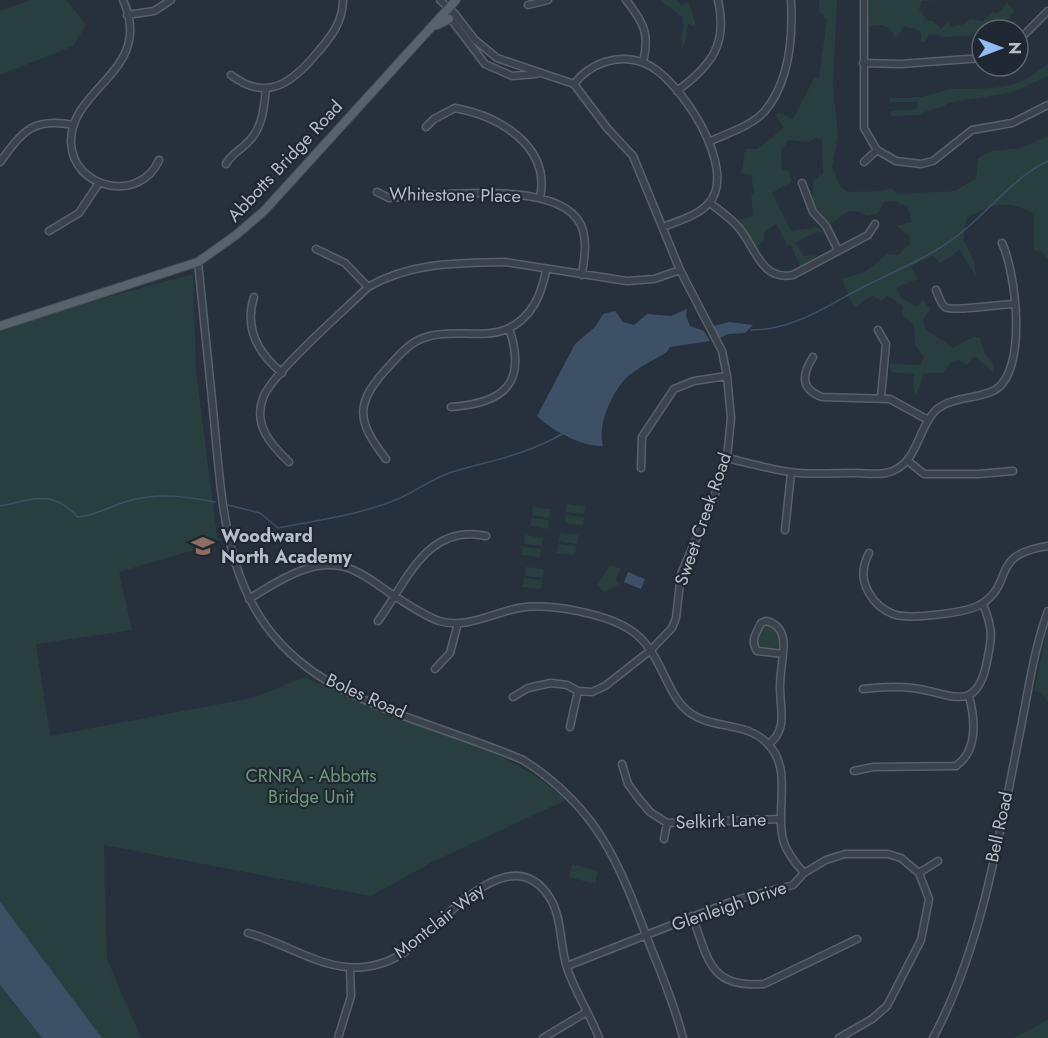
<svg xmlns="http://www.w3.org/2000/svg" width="1048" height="1038" font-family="Jost,sans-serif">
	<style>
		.green { fill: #293f3f }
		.water { fill: #3d5065 }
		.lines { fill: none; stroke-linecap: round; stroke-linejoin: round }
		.stream { stroke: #3d5065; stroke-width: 1.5 }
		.minor-casing { stroke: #58616b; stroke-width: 9 }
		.major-casing { stroke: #434c56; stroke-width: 10 }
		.minor { stroke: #3a434d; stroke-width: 6 }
		.major { stroke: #58626d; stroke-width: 8 }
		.labels { text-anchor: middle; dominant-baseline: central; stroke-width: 4.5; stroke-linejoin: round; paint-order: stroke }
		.street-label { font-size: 18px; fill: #b6bec8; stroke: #1f2832 }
		.poi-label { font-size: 18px; font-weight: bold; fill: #b6bec8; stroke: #1f2832; text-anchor: start }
		.park-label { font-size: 18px; fill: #6f9876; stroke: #1f2832 }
	</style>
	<rect width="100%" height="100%" fill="#26313d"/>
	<path class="green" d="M 30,0 L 66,0 L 86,25 L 73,46 L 0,75 L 0,11 Z
		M 660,0 L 677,0 L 681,5 L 689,3 L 696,27 L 688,24 L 685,43 L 681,50 L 683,18 Z
		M 819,0 L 837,0 L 833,87 L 838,135 L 832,167 L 840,186 L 848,192 L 883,191 L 891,188 L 898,194 L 955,191 L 976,178 L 978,158 L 992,151 L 1021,148 L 1048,136 L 1048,260 L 1042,252 L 1034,250 L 1034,213 C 1003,199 997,204 967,217 L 963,240 L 974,260 L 976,277 L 960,250 L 940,263 L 933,256 L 911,266 L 918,279 L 897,287 L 901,298 L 917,307 L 923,299 L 930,309 L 923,320 L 925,329 L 953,348 L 973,337 L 980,337 L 983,350 L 994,365 L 993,372 L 974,356 L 967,365 L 958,360 L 950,363 L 944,373 L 924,373 L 916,396 L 913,387 L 914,374 L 891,372 L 890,364 L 921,365 L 924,356 L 915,345 L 914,324 L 902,315 L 903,306 L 887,295 L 882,301 L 872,295 L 854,308 L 842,279 L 865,272 L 887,254 L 898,255 L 910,243 L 909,236 L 897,226 L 912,222 L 907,205 L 901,205 L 896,201 L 884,202 L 878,213 L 867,216 C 851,206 844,213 831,224 L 817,210 L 813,200 L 813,181 L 823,174 L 822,140 L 815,138 L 809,142 L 789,140 L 781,151 L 782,169 L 789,171 L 791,182 L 772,193 L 791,231 L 817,227 L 824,232 L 813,233 L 795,243 L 804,256 L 819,255 L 800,267 L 791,245 L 787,245 L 776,223 L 764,233 L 764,241 L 757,247 L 738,219 L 753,217 L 751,195 L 754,192 L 751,174 L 742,174 L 745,149 L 757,149 L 784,128 L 775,114 L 779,113 L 793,119 L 815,77 L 819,78 L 827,19 L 819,12 Z
		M 870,0 L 937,0 L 922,1 L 919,9 L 928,21 L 933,21 L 941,29 L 948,22 L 951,27 L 964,24 L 970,19 L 983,21 L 992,12 L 998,13 L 1007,3 L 1014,10 L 1008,20 L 997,26 L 992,22 L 968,36 L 945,37 L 929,34 L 925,42 L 921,42 L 921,31 L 904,26 L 898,36 L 894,36 L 891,29 L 882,25 L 869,26 Z
		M 1048,63 L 1048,76 L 1014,92 L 948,103 C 940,111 929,107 921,115 L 891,116 L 890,111 L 917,109 L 917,102 L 890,102 L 889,98 C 899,98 911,98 921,97 C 932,95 942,90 953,89 C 993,88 1016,92 1048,63 Z
		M 193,274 L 196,371 L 218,543 L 119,572 L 132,630 L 36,644 L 50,736 L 252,698 L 305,677 C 388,719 498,737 566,800 L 432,862 L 371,896 L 104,845 L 107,959 L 141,1038 L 102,1038 L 14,921 L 0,911 L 0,329 L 60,310 Z
		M 567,504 L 585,506 L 584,514 L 566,512 Z
		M 533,507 L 551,509 L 549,518 L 532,515 Z
		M 566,515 L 584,517 L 583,525 L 565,523 Z
		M 531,518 L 549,520 L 548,529 L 530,526 Z
		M 560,533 L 578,535 L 577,544 L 559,541 Z
		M 525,535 L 543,538 L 542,546 L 524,544 Z
		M 558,544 L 576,546 L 575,555 L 557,553 Z
		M 523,547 L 541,549 L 540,557 L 522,555 Z
		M 610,565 L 621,569 L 616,579 L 619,584 L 604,592 L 597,585 Z
		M 526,567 L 544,569 L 543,578 L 525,576 Z
		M 524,578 L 542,580 L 541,589 L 523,587 Z
		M 765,624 C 778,625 780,636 781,647 L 777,650 L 758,647 L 756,641 Z
		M 1048,624 L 1048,702 L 1041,692 L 1034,691 Z
		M 572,864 L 598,871 L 595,884 L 569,877 Z
		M 0,985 L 42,1038 L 0,1038 Z
		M 1048,1020 L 1048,1038 L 1014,1038 Z"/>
	<path class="water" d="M 687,309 L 686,316 L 690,326 L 704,331 L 710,341 L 670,347 L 667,352 C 654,360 639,367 627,377 C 612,392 597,425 603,446 C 582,447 551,430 537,416 L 575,344 L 595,327 L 603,314 L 615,311 L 623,322 L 634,325 L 647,314 L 671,316 Z
		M 729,322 L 753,325 L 745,333 L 728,334 L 720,338 L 713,326 Z
		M 628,572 L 645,579 L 641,589 L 624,582 Z
		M 0,902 L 102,1038 L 42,1038 L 0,985 Z"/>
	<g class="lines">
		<path class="stream" d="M 751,330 C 796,330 831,303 869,284 C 898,270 931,256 957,236 C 988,213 1012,178 1048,161
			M 228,505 L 260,513 L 278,528 C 318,520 360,515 398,499 C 416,491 433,478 452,472 C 493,460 526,455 564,433
			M 0,506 C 34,500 50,488 78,517 C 99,515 115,503 136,499 C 163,493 189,497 215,502"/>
		<g class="minor-casing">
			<path id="minor" d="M 123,0 C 155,71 70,87 71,142 C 72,189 140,204 159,160
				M 440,0 L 455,14 L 475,40 L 497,58 L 574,84 L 607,128 L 633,156 L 680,270 L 722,351 L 727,376 L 731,418 L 727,458 L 713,500 L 681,574 L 676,618 L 672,628 L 651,650 L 605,686 L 592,692 L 578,691 L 567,685 L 551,683 L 528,688 L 513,697
				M 626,0 C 644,23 650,34 643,62
				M 864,0 L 864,128 L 877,150 L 896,161 L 921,164 L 933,161 L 972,130 L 1012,123 L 1048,105
				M 528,5 L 548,0
				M 127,15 L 154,11 L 171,0
				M 448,15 L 485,64 L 512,76 L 536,74
				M 1018,41 L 1048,11
				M 863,63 L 900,64 L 982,58
				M 231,75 C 267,103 293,82 317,53 C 331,37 343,22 343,0
				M 574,84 C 590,63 618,53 644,63 C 678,75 741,171 708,204 C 697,216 678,221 663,227
				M 677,91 C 712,65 728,44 718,0
				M 426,127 L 434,119 L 455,108 C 499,116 551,146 540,198
				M 711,141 C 728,133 751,126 764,112 C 790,82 793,37 791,0
				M 0,162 C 23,131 33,117 74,125
				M 864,162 L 877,150
				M 226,164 C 231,154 241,150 249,141 C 263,127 264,107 266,88
				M 802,183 L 813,212 L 826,226 L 838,250
				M 377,192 L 389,198 C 434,196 559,178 581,225 C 588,242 584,258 582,275
				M 710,203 C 720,211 731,218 739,228 C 756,248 761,281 793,275 L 868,235 L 875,224
				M 49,231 L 79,213 L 99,183
				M 316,249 L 345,263 L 368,287
				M 198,262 C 203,314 209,367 214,420 C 224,525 227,622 329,682 C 389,716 460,733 523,760 C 600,809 620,866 651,948 C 663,977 675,1007 683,1038
				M 936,290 C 938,295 941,304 945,307 C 951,312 1002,304 1014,304
				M 254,297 C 244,328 258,353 282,373
				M 878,330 L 886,344 L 881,397
				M 813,357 C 802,374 800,389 822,397 L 890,399 L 928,420
				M 451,407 C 506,403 527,382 509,328
				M 727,458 C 748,463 769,469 790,472 C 810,475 833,473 854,473 C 864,473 876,475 886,473 C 918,466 916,431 935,411 C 951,396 976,400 995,390 C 1028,370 1016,273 1002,243
				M 386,459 C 355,419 355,403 390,365 C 402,352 412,340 430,336 C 454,329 484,339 507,329 C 532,318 541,295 546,271
				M 908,461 L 924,474 L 979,474 L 1013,471
				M 289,462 C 271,445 253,425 263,398 C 271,374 346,309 368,287 C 411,262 457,263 505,262 L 627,281 L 654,279 L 680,270
				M 641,468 L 642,437 L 674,389 L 694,381 L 727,376
				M 785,530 L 791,473
				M 869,553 C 862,567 861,579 869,593 C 874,602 883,610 893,614 C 908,620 970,613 983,603 C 1015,581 989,555 1048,546
				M 249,599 C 279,580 318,554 353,570 C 370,577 384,590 399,599 C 412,607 425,616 439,621 C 467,629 492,613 519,608 C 549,603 603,613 629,629 C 662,649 665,695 689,712 C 712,730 746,721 767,743 C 794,769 774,811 784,843 C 788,854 796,864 804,873
				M 378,621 C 407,582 426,523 486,536
				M 766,621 C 783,625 785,639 783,654 L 757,651 C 750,640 756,634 761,623 Z
				M 435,669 L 450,653 L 458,623
				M 863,689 C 879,687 897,686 913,688 C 948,692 975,715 986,666 C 992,637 994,632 983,604
				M 570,727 L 578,691
				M 769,744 C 788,729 780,709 780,687 C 780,676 782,665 783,654
				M 622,764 L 628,784 L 639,799 L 650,812 L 667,823 L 781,819
				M 854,771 L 873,767 L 956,766 C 978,750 975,719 969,696
				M 664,839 L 667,823
				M 919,873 L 938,861
				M 692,916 C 709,960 709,988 764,984 L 857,939
				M 248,933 C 286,943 325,972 364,967 C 383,965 400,957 414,945 C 445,919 512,837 550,898 C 562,917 560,946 567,968 C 576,994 590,1014 599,1038
				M 567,966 L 736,900 L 793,885 L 804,873 L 826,860 L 845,854 L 888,854 L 901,858 L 919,873 L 929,899 L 921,940 L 887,1006 L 872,1019 L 839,1038
				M 338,1038 L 351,996 L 350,968
				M 543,1038 L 585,1013
				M 933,1038 C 983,945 1000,830 1021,727 C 1029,687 1034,649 1048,611"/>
		</g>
		<g class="major-casing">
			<path id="major" d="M 437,25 L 449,19
				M 0,326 L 198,262 L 236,235 L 264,211 L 456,0"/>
		</g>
		<use href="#minor" class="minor"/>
		<use href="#major" class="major"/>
	</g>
	<defs>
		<g id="school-bare" transform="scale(1.8)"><path d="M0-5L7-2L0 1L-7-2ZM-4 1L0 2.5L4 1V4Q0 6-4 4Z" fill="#8d6e63" stroke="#1f2832" stroke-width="2.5" paint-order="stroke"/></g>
	</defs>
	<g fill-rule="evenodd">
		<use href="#school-bare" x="203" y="546"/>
	</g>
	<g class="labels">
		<g class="street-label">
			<text transform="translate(285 161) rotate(-47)">Abbotts Bridge Road</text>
			<text transform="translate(455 195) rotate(1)">Whitestone Place</text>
			<text transform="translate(703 519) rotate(-71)">Sweet Creek Road</text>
			<text transform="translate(366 696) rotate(24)">Boles Road</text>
			<text transform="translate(721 821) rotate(-2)">Selkirk Lane</text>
			<text transform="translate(999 827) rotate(-78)">Bell Road</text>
			<text transform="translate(729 906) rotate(-19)">Glenleigh Drive</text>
			<text transform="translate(439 921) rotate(-38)">Montclair Way</text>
		</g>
		<g class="poi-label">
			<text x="221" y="536">Woodward<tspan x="221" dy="21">North Academy</tspan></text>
		</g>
		<g class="park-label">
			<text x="311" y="776">CRNRA - Abbotts<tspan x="311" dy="21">Bridge Unit</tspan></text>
		</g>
	</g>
	<g transform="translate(1000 48) rotate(90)"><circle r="28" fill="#1f2832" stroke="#5b646e" stroke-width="1.5"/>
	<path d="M0-4.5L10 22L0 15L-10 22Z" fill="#92bbf1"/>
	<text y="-9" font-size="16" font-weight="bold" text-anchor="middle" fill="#b6bec8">N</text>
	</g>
</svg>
